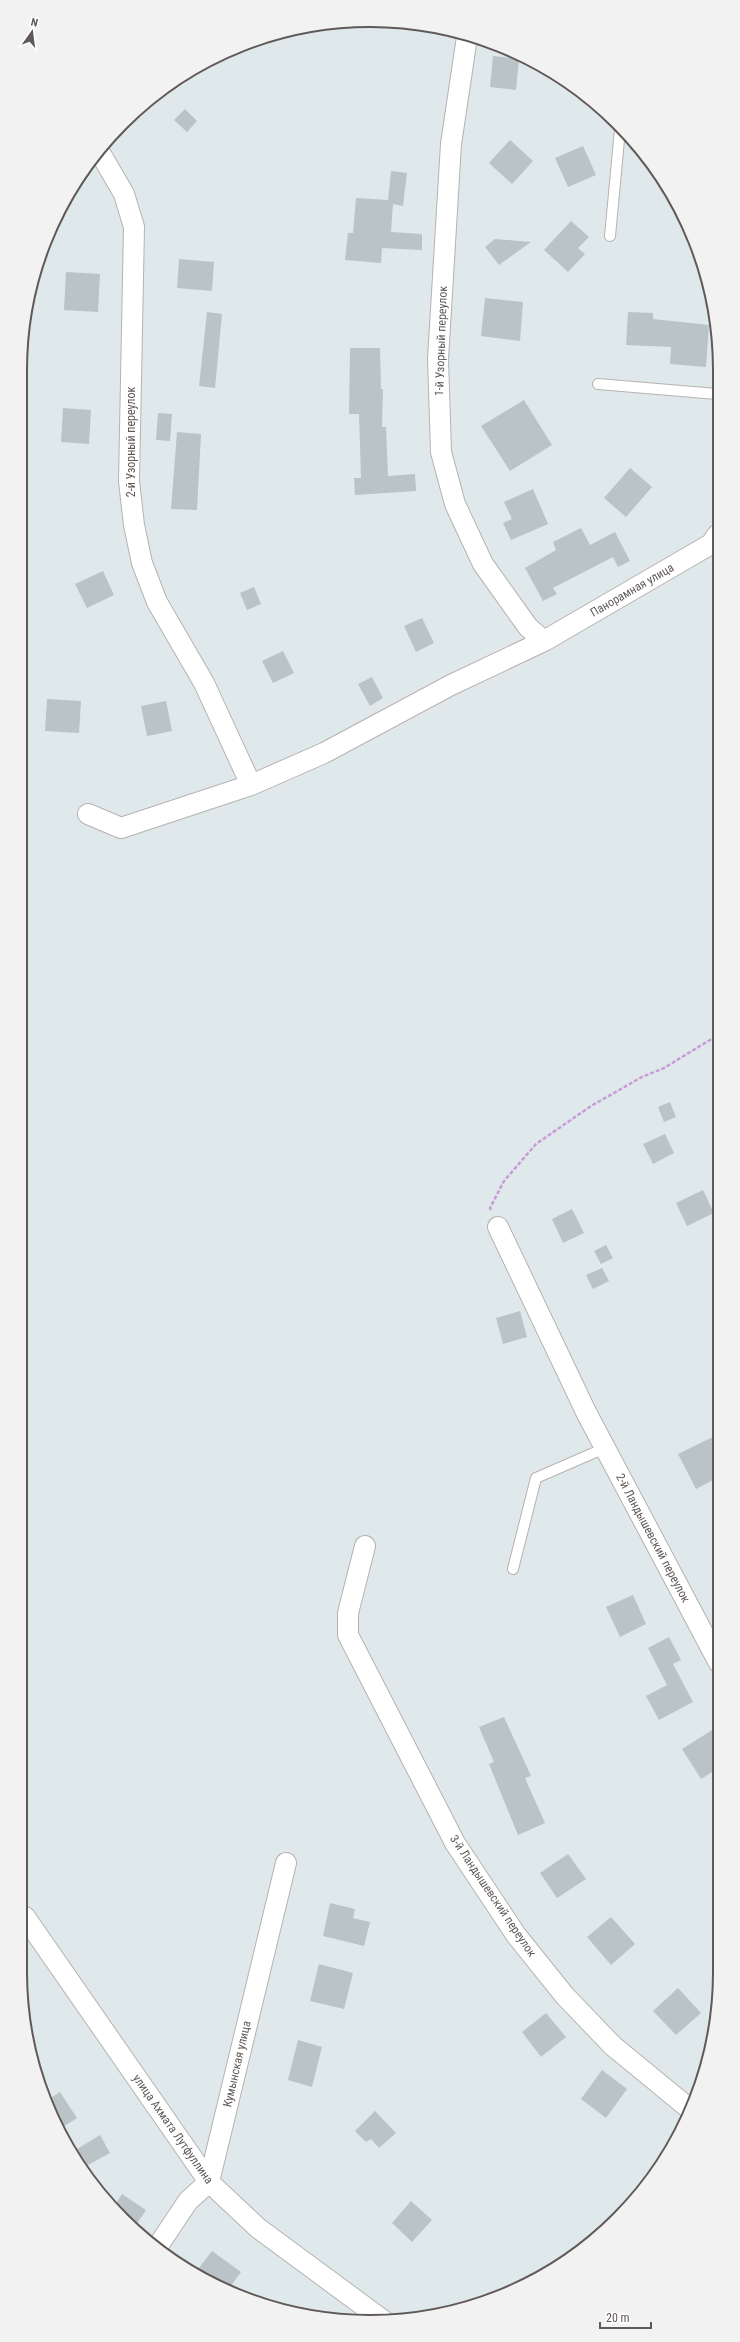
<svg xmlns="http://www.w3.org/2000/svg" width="740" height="2342" font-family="'Roboto Condensed',sans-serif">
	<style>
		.building { fill: #bac3c5 }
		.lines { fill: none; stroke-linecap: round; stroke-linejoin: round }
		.lane-casing { stroke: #b8b1b0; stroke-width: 12 }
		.street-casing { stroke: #b8b1b0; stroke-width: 22 }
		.path { stroke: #c99cd8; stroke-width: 2.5; stroke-dasharray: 4 2; stroke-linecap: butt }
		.lane { stroke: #fff; stroke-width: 10 }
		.street { stroke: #fff; stroke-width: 20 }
		.labels { text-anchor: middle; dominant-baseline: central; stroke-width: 3; stroke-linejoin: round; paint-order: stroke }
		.street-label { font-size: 12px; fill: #615958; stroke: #fff }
		.rim { fill: none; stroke: #615958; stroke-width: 2 }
	</style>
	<rect width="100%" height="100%" fill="#dfe9ec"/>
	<path class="building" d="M 493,56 L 519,59 L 516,90 L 490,87 Z
		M 185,109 L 197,121 L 187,132 L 174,120 Z
		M 510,140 L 533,161 L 512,184 L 489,163 Z
		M 583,146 L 596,175 L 568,187 L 555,158 Z
		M 391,171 L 407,173 L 403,206 L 393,204 L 391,232 L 422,234 L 422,250 L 382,248 L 381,263 L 345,260 L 348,233 L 353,233 L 356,198 L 388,200 Z
		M 571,221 L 589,237 L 578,248 L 585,254 L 568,272 L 544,250 Z
		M 495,239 L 531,242 L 499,265 L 485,247 Z
		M 179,259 L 214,262 L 212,291 L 177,288 Z
		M 66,272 L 100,274 L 98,312 L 64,310 Z
		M 485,298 L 523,302 L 520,341 L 481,336 Z
		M 207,312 L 222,314 L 215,388 L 199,386 Z
		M 628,312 L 653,313 L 653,319 L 709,325 L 706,367 L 670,364 L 671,347 L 626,345 Z
		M 350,348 L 380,348 L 381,389 L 383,389 L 382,427 L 386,427 L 388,476 L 415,474 L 416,491 L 355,495 L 354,478 L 361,478 L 359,414 L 349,414 Z
		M 524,400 L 552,445 L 510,471 L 481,426 Z
		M 63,408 L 91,410 L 89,444 L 61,442 Z
		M 158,413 L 172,414 L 170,441 L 156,440 Z
		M 177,432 L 201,434 L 197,510 L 171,509 Z
		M 630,468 L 652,487 L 626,517 L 604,498 Z
		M 533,489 L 548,524 L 511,540 L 503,523 L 512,519 L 504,502 Z
		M 581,528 L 590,545 L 615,532 L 630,561 L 618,567 L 613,557 L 553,588 L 557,594 L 543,601 L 525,568 L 556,550 L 553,542 Z
		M 103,571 L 114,595 L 87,608 L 75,584 Z
		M 254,587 L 261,604 L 247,610 L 240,593 Z
		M 422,618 L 434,643 L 416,652 L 404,626 Z
		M 283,651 L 294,673 L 273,683 L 262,661 Z
		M 372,677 L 383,698 L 370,706 L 358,684 Z
		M 47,699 L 81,701 L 79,733 L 45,731 Z
		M 166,701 L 172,731 L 147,736 L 141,706 Z
		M 670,1102 L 676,1117 L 664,1122 L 658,1107 Z
		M 665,1134 L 674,1153 L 653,1164 L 643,1144 Z
		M 703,1190 L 714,1213 L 687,1226 L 676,1203 Z
		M 572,1209 L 584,1233 L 563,1243 L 552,1219 Z
		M 606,1245 L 613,1258 L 601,1264 L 594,1251 Z
		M 602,1268 L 609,1281 L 593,1289 L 586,1275 Z
		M 520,1311 L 527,1337 L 503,1344 L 496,1318 Z
		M 719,1434 L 719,1477 L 696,1489 L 678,1454 Z
		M 633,1595 L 646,1624 L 620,1637 L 606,1607 Z
		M 669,1637 L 681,1660 L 673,1664 L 693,1702 L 659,1720 L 646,1696 L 667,1685 L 648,1648 Z
		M 504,1717 L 531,1776 L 525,1778 L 545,1823 L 518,1835 L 489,1764 L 494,1762 L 479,1727 Z
		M 720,1725 L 720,1767 L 701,1779 L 682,1749 Z
		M 568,1854 L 586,1879 L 557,1898 L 540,1873 Z
		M 330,1903 L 355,1909 L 353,1918 L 370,1922 L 364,1946 L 323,1936 Z
		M 611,1917 L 635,1944 L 611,1965 L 587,1937 Z
		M 319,1964 L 353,1973 L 344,2009 L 310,2001 Z
		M 678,1988 L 701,2013 L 676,2035 L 653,2011 Z
		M 546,2013 L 566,2037 L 541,2057 L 522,2032 Z
		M 298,2040 L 322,2047 L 312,2087 L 288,2080 Z
		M 602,2070 L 627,2089 L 606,2118 L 581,2099 Z
		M 60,2092 L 77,2118 L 61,2128 L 45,2102 Z
		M 375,2111 L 396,2133 L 379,2148 L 371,2139 L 366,2142 L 355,2131 Z
		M 100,2135 L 110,2153 L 86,2166 L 77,2149 Z
		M 122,2194 L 146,2210 L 134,2228 L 113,2208 Z
		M 411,2201 L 432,2220 L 412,2242 L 392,2223 Z
		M 212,2251 L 241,2272 L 228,2290 L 215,2286 L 195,2273 Z"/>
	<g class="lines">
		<g class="lane-casing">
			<path id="lane" d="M 610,236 L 620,129
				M 598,384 L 717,394
				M 513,1569 L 536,1478 L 605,1448"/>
		</g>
		<g class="street-casing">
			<path id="street" d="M 467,37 L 451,144 L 438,359 L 441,452 L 455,504 L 483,564 L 528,627 L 544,641
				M 99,151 L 124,194 L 134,227 L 129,481 L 134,525 L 142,563 L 157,602 L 204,683 L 251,785
				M 88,814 L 121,828 L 251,785 L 324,753 L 451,685 L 544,641 L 711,544 L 717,535
				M 498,1227 L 587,1414 L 719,1663
				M 365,1546 L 348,1613 L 348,1635 L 455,1843 L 516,1935 L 565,1996 L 613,2046 L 691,2110
				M 20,1914 L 25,1917 L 209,2182 L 258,2228 L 384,2321
				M 156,2249 L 188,2201 L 209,2182 L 286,1863"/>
		</g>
		<path class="path" d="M 491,1210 L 490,1208 L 504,1181 L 536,1144 L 591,1106 L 642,1077 L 664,1068 L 718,1035"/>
		<use href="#lane" class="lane"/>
		<use href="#street" class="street"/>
	</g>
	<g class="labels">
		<g class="street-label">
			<text transform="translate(441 341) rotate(-88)">1-й Узорный переулок</text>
			<text transform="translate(131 442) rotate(-90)">2-й Узорный переулок</text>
			<text transform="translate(632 590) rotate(-30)">Панорамная улица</text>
			<text transform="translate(653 1538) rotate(62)">2-й Ландышевский переулок</text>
			<text transform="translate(493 1896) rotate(56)">3-й Ландышевский переулок</text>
			<text transform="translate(237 2064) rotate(-77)">Кумынская улица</text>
			<text transform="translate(173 2129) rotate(55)">улица Ахмата Лутфуллина</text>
		</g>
	</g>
	<path d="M0 0H740V2342H0ZM370 27H370A343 343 0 0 1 713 370V1972A343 343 0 0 1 370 2315H370A343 343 0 0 1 27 1972V370A343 343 0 0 1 370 27Z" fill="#f2f2f2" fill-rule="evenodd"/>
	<path class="rim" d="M370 27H370A343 343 0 0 1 713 370V1972A343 343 0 0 1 370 2315H370A343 343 0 0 1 27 1972V370A343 343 0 0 1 370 27Z"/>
	<g transform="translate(32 32) rotate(14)" stroke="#ffffff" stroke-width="3" paint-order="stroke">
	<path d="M0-3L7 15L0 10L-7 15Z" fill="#615958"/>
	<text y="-6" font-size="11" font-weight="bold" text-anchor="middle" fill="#615958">N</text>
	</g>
	<path d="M600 2322v6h51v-6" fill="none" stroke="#615958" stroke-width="2"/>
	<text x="606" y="2322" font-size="12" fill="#615958" stroke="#ffffff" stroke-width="3" paint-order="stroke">20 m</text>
</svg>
